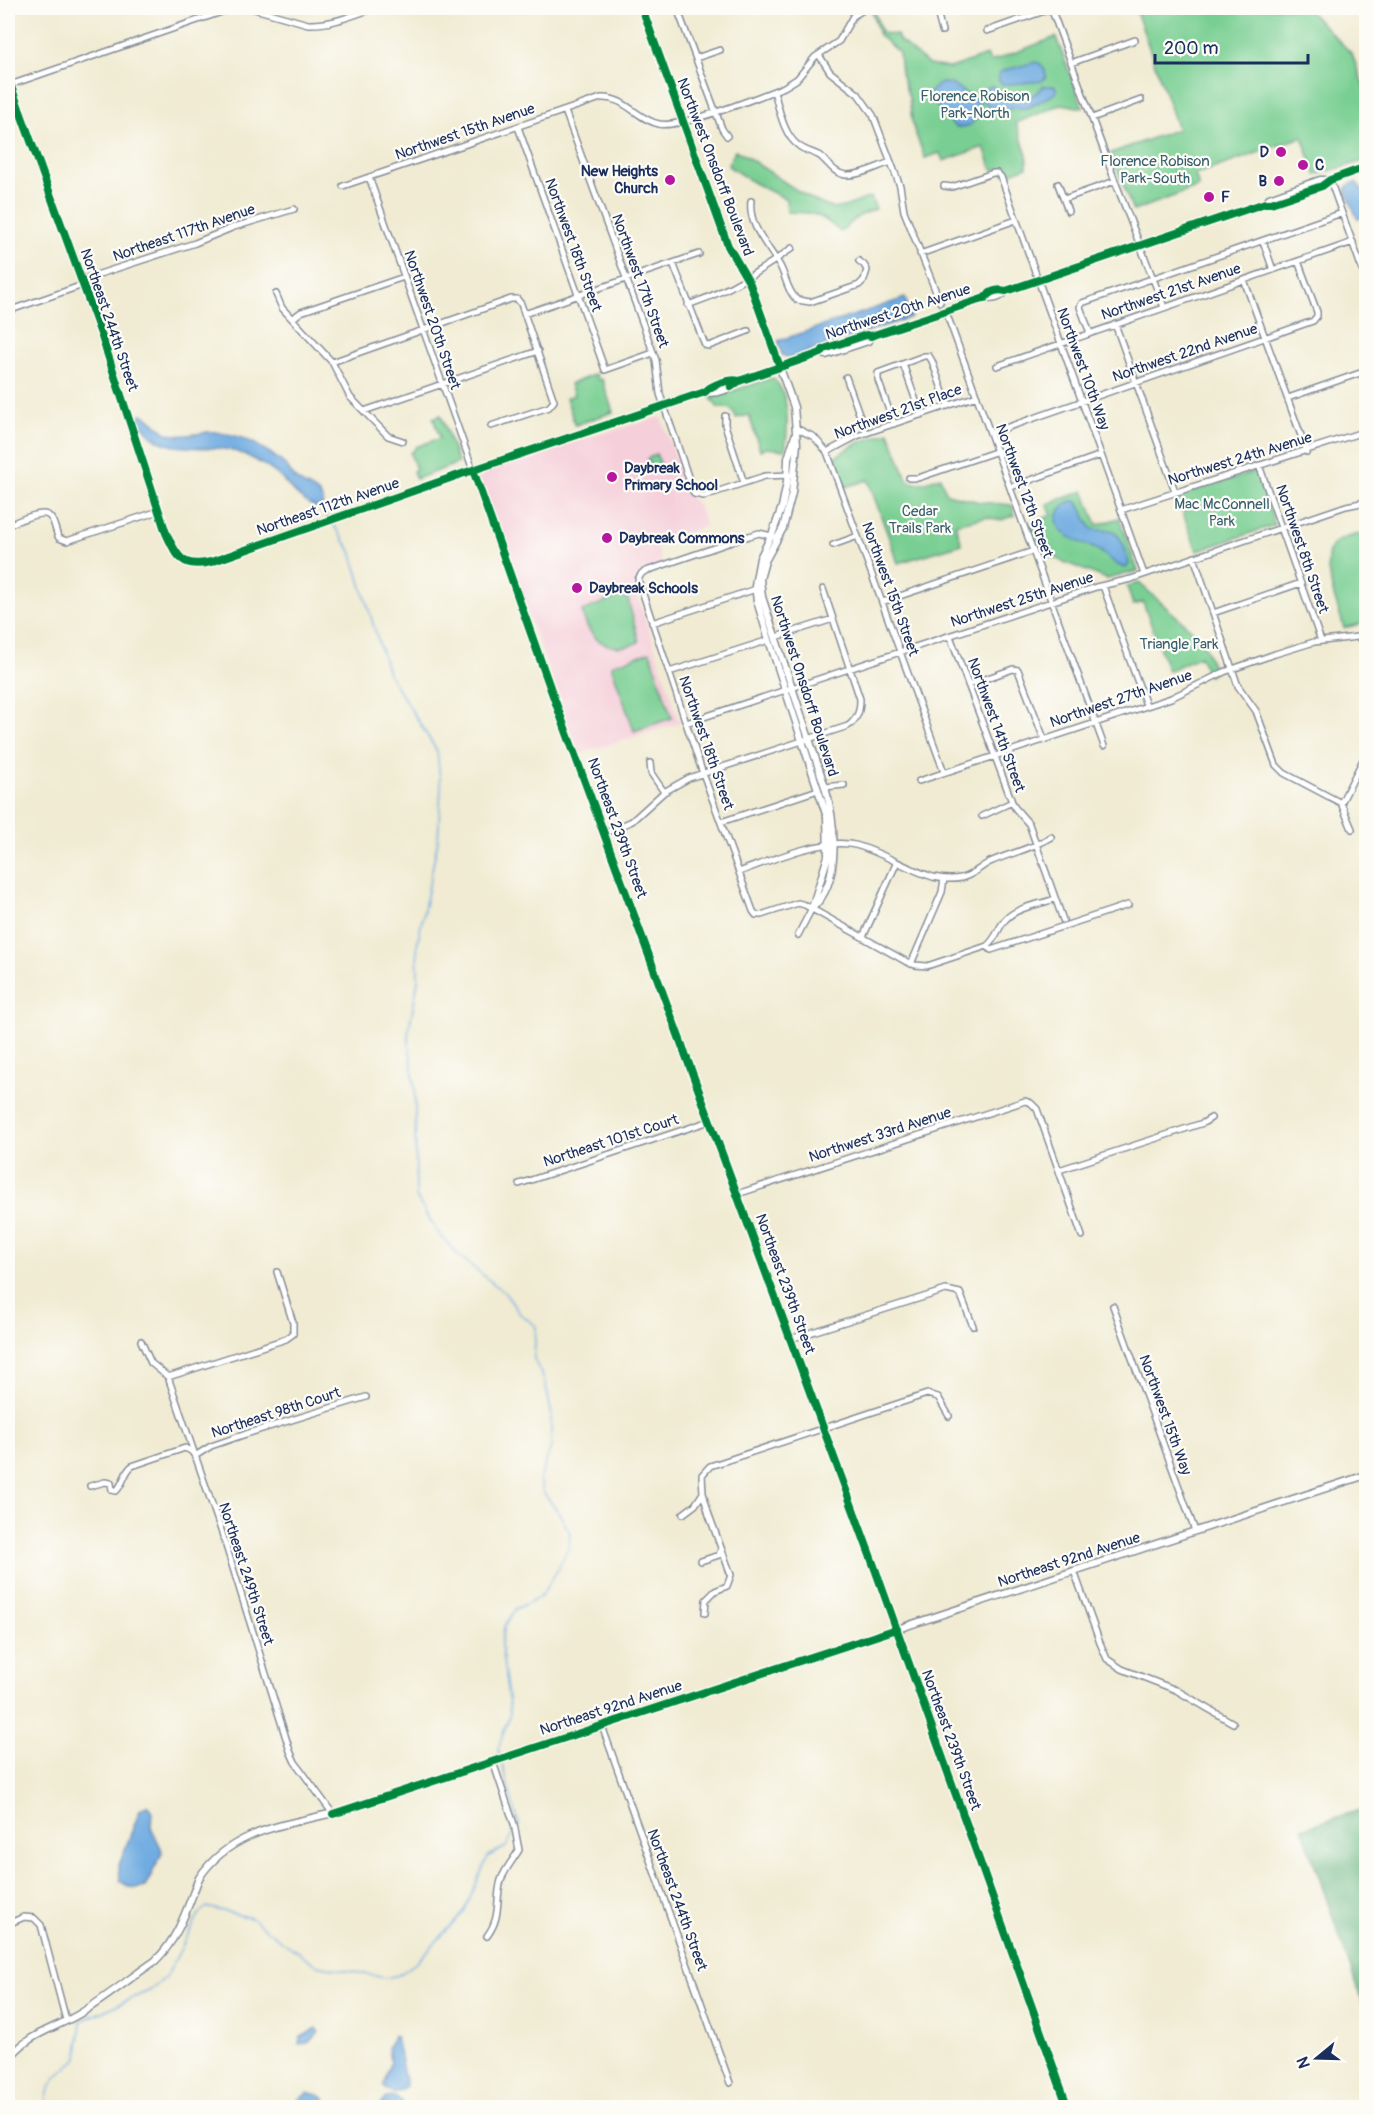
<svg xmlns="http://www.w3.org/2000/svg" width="1374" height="2115" font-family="Pangolin,sans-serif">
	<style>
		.built { fill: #f5cfda }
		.green { fill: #79cf93; stroke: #4a7f78; stroke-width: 1.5 }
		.forest { fill: #62b27d; stroke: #3e706e; stroke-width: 1.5 }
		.water { fill: #70ace1; stroke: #466ea0; stroke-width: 1.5 }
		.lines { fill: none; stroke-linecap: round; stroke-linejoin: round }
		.stream { stroke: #70ace1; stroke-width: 1.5 }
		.minor-casing { stroke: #868d98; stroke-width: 8 }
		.tertiary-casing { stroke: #868d98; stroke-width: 9 }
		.minor { stroke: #fff; stroke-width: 5 }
		.tertiary { stroke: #fff; stroke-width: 6 }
		.cycleway-casing { stroke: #fdfcf7; stroke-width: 11 }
		.cycleway { stroke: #00873e; stroke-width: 8 }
		.poi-dot { fill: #b5179e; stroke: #fdfcf7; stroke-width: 2 }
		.labels { text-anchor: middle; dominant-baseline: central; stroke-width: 4.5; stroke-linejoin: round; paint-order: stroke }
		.park-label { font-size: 15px; fill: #375f6e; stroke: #fdfcf7 }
		.street-label { font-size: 15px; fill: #1b2f5e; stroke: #fdfcf7 }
		.poi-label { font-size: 15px; font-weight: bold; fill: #1b2f5e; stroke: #fdfcf7; text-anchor: start }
	</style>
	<rect width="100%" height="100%" fill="#fdfcf7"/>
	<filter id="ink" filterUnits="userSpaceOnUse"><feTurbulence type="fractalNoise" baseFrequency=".0167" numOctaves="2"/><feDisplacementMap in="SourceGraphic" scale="12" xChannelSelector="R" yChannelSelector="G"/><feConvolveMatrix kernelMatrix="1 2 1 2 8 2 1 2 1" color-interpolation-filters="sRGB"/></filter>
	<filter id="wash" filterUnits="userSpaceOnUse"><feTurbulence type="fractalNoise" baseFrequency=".008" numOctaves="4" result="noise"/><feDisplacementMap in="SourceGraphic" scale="24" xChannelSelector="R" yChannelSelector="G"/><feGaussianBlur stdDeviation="1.35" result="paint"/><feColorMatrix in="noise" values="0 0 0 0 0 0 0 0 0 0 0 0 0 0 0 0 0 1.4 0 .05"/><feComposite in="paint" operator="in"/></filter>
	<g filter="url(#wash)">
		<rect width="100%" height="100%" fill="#f0ebd2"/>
		<path class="built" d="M 661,417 L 690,498 L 698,505 L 706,526 L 655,543 L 663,565 L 637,578 L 636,581 L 636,590 L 680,723 L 579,754 L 479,480 L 483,471 L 559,446 Z"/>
		<path class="green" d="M 1135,8 L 1306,8 L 1352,54 L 1366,93 L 1366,160 C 1350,166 1333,169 1316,175 L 1302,137 L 1195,175 L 1199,187 L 1133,211 L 1111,153 L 1178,129 Z
			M 874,11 L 882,33 L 897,35 L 899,40 L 929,65 L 950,68 L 987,55 L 990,62 L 1056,37 L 1083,108 L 1062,104 L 1016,123 L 1027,155 L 1027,167 L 1006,175 L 1000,170 L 992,169 L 984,147 L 943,161 L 940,153 L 925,158 L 913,127 L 909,98 L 901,73 L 899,53 L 879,35 L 872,12 Z
			M 735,150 C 759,162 813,207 836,208 C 847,208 861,200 871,197 L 876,209 L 859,216 L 840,232 C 821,214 814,212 787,212 L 786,199 L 754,183 L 728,166 Z
			M 596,374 L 598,380 L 602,379 L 613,412 L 575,425 L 566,398 L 574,395 L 570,384 Z
			M 772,378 C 791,391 788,430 785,450 L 766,448 L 760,450 L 749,415 L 736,418 C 734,409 727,406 718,408 L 711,398 Z
			M 441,415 L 458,463 L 416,479 L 413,471 L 416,469 L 410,453 L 413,451 L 416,447 L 440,438 L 433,418 Z
			M 889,432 L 907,479 C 916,488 930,480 940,477 L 947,494 L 980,502 L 1012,505 L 1015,515 L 1001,520 L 986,517 L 955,524 L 962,544 L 898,563 L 868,480 L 845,487 L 835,457 L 857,443 Z
			M 656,454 L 662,467 L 654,471 L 647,459 Z
			M 1256,471 L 1275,525 L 1197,551 L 1177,497 Z
			M 1084,491 L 1097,525 L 1119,518 L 1138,571 L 1107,579 L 1041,553 L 1030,524 L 1052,515 L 1047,504 Z
			M 1366,533 L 1366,607 L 1365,608 L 1364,623 L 1344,628 C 1339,609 1319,562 1332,546 C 1339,537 1356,535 1366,533 Z
			M 1139,583 L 1202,639 L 1215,672 L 1208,676 L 1200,656 L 1168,671 L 1143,602 L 1133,605 L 1127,586 Z
			M 620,596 L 628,599 L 639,642 C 610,654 589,642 582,611 Z
			M 650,652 L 672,718 L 634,731 L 611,665 Z"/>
		<path class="forest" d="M 1366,1808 L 1366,2014 L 1302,1828 Z"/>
		<path class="water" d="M 1036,62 C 1044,65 1045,69 1046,77 L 1042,81 L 1010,84 L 1002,84 L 999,81 L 999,74 L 1002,71 Z
			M 943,83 L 951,84 L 979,102 C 983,116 969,132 954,126 L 933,102 L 930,92 L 937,85 Z
			M 991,86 L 995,87 L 1003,96 C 1021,89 1024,108 1043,86 L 1054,86 L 1057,89 L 1056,93 L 1028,108 L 1000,109 L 987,106 L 982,99 L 983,91 Z
			M 1356,182 C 1366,191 1367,204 1366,217 L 1358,219 L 1356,216 L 1346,191 L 1348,185 Z
			M 905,298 L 911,317 L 789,358 L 782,355 L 778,341 Z
			M 141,414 C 152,416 157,428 167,433 C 180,438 195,434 208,432 C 214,431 220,433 226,434 C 245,436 269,451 283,463 C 289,468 292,477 298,481 C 308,488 329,493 321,509 C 302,504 291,488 278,475 C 271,469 251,457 243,454 C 206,438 162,464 139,419 Z
			M 1074,501 L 1078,502 L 1091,528 C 1097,532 1103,529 1110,531 C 1123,534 1126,553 1129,564 L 1126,568 C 1115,566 1108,556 1098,550 C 1084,542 1049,536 1059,512 C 1062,505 1067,502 1074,501 Z
			M 146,1806 L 149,1806 L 152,1810 L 151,1827 L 161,1848 L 162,1853 L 145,1887 C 135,1890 128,1887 120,1881 L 119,1865 L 140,1810 Z
			M 317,2028 L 319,2032 L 308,2043 L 299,2044 L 300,2038 Z
			M 393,2036 L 396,2036 L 406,2086 C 401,2094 390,2094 383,2087 L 390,2062 L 388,2047 Z
			M 308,2093 L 319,2095 L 325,2099 L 327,2107 L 295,2107 L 298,2100 Z
			M 392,2096 L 402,2101 L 403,2107 L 378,2107 L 387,2097 Z"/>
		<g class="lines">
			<path class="stream" d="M 321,509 L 328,518
				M 331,521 L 351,551 L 388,673 L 437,751 L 441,788 L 438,840 L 417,945 L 418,981 L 408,1034 L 415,1091 L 416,1197 L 436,1230 L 458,1255 L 505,1293 L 520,1314 L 536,1326 L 534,1359 L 545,1382 L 551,1411 L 551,1447 L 540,1479 L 543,1492 L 559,1513 L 570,1533 L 569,1547 L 554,1576 L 541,1596 L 516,1609 L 505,1624 L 501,1645 L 510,1713 L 498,1749 L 500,1756
				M 501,1761 L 519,1825 L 517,1828
				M 46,2108 C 45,2084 61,2071 78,2058 L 81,2021 L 151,1990 L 166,1977 L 199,1914 L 207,1907 L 251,1918 L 283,1942 L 317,1965 L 386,1978 L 399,1975 L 417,1962 L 464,1912 L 488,1856 L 506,1847 L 514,1832"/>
		</g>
	</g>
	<g filter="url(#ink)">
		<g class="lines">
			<g class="minor-casing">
				<path id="minor" d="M 251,8 L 308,24 C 332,25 353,15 375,8
					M 677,8 L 722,129 L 727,136
					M 936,8 L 942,31
					M 1051,8 L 1115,181 L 1164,307
					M 1361,8 L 1366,12
					M 987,31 L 1053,8
					M 819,55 L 830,72 L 858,94 L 873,115 L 900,186 L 904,211 L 940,302
					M 696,58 L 720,50
					M 1071,63 L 1135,40
					M 10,85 L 233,8
					M 774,91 C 779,108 783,135 799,146 C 805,151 813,152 820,156 C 829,163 834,174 846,175 C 860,176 878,166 891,162
					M 565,111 L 656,360 L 660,394 L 694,494 L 704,496 L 765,476 L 790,475
					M 1092,118 L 1141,100
					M 518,127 L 605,370 L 653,353
					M 369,177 L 473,470
					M 1330,180 L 1366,280
					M 1058,184 L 1068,211
					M 343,186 L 601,98 C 624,96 638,120 659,124 C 680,129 761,96 784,87 L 797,79 L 815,57 L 839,41 L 853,16 L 866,8
					M 944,186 L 952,187 L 993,173 L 997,173 L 1001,177 L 1144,574
					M 1064,199 L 1115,181
					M 751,201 C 748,226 768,245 780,266 C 786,277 787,291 797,300 L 810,302 L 859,285 L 864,280 L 867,270 L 864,265 L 859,261
					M 1263,241 L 1273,270
					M 920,254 L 1016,220
					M 673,263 L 705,345 L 709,346 L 748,331
					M 81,280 L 195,243 L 234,227 L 294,209
					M 1244,280 L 1307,452
					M 276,294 L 282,308 L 332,362 L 350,397 L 388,436 L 403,441
					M 688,305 C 726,292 760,272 792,248
					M 8,311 L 83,285
					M 946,312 L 1104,746
					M 524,314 L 699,254
					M 292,319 L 301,312 L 404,277
					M 1115,324 L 1175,491
					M 1090,333 L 1080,307 L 1082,303 L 1342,213
					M 332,362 L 511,299 L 517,299 L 521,304 L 554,401 L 549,407 L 491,426
					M 903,364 L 921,415
					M 997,366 L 1353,242
					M 846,377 L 866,433
					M 1288,398 L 1366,371
					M 364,411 L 538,351
					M 725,416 L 725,425 L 744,483
					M 894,424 L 878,380 L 878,373 L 924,356 L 929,356 L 932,361 L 948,406
					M 796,428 L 814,437 L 827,452 L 944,772
					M 991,433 L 1313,321 L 1317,316 L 1317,312 L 1298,261
					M 827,452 L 857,436 L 977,396
					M 1259,465 L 1321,641
					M 909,478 L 918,478 L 998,451
					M 1011,487 L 1101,455
					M 1121,510 L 1366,431
					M 8,525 C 16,522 42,509 49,516 C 55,520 55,532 59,538 L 67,541 L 159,511
					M 775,537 L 759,533 L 749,536 L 646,571 L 642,573 L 638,579 L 701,768 L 753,911 L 756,915 L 761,915 L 798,903 L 805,905 L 907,962 L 915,965 L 927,966 L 987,946 C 997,938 998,927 1006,919 C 1017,907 1041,904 1055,899
					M 833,545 L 858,536
					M 1194,557 L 1238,686 L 1256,711 L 1276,765 L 1284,773 L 1341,803 L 1352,829
					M 1103,586 L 1146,705
					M 882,602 L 1033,551
					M 1213,613 L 1301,583
					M 652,623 L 759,588
					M 950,636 L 1012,802 L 1015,808 L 1029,824 L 1063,920
					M 776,637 L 833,619
					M 669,672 L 769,640
					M 968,685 L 1013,669 L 1018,670 L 1044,739
					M 686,723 L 1096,587 L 1131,579 L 1346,506 L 1366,502
					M 650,763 L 651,773 L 664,792
					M 919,781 L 1171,698 L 1224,672 L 1275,654 L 1314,642 L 1366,636
					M 825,787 L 844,785
					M 1341,803 L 1366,754
					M 982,816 L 1012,802
					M 721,822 L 818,790
					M 605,833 L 632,821 L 664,792 L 689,778 L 848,726 C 858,719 860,710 860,699 L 823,589
					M 739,872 C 769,861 824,837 855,845 C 882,852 906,869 933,877 C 942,879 952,880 961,878 C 972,876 980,867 990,862 C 1010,853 1032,849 1051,837
					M 798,935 L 812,908
					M 863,937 L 897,862
					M 987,946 L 991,950 L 1128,905
					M 911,964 L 942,892 L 944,879
					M 1059,1170 L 1203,1123 L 1211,1118
					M 519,1184 L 710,1121
					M 737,1194 L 1025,1101 L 1031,1103 L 1037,1109 L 1082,1236
					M 1113,1306 L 1195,1531
					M 790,1339 L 946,1290 L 960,1293 L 973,1326
					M 141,1341 L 151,1363 L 168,1377 L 223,1536 L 290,1751 L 295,1762 L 333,1814
					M 168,1377 L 286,1339 L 293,1334 L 293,1323 L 277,1272
					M 90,1486 L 105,1482 L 111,1483 L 112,1490 L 116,1491 C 124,1484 124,1472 132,1466 L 185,1448 L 191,1451 L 195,1456 L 211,1446 L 246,1434 L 366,1397
					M 683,1514 L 695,1505 L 703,1493
					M 701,1561 L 719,1555 L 721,1549
					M 1074,1571 L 1100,1643 L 1107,1659 L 1122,1669 L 1176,1690 L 1233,1723
					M 705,1613 L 706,1600 L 715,1591 L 727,1586 L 731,1575 L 709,1515 L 703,1493 L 702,1475 L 710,1466 L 927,1394 L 938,1397 L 949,1416
					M 602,1726 L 730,2083
					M 8,1924 L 24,1917 L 34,1918 L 41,1925 L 66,2020
					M 487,1936 C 502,1916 495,1901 501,1880 C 505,1869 513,1860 519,1850 L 514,1824 L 493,1762"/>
			</g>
			<g class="tertiary-casing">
				<path id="tertiary" d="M 642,8 L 728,246 L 750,284 L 794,407 L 797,444 L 792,493 L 783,528 L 765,561 L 760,579 L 762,597 L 825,787 C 835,821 842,883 812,908
					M 8,78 L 102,337 L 166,533 C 177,557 183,569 211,562 L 473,470 L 705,392 C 711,385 730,378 739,381
					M 1265,203 L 1269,198 L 1320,180 L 1328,180
					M 985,298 C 993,300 1001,298 1006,291
					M 821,353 L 826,355 L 868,341 L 871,336
					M 705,392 C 714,395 733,389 739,381 L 821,353 L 824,349 L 866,335 L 871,336 L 985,298 C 990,291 998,289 1006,291 L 1265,203 L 1271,203 L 1322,186 L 1330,180 L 1366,167
					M 795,436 L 788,458 L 787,482 L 782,507 L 773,532 L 760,558 L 755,585 L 757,601 L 769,640 L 827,817 L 828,856 L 812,908
					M 473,470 L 551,690 L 874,1566 L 1068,2108
					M 8,2061 C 25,2034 55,2029 81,2013 C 107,1997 130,1978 155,1961 C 179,1938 187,1908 199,1878 C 235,1823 303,1824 359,1806 L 1366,1475"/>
			</g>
			<use href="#minor" class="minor"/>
			<use href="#tertiary" class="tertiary"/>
			<g class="cycleway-casing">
				<path id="cycleway" d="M 642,8 L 728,246 L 750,284 L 780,367
					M 8,78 L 102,337 L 166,533 C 177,557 183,569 211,562 L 473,470 L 705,392 C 711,385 730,378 739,381
					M 731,387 L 739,381 L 821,353 L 824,349 L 866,335 L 871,336 L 985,298 C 990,291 998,289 1006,291 L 1265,203 L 1271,203 L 1322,186 L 1330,180 L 1366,167
					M 473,470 L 551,690 L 874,1566 L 1068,2108
					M 333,1814 L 897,1629"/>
			</g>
			<use href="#cycleway" class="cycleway"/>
		</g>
	</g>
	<g class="poi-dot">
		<circle cx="1281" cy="152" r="6"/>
		<circle cx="1303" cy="165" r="6"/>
		<circle cx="670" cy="180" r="6"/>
		<circle cx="1279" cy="181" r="6"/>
		<circle cx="1209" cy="197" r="6"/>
		<circle cx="612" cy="477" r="6"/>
		<circle cx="607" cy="538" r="6"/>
		<circle cx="577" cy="588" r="6"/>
	</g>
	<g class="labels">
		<g class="park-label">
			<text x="975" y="96">Florence Robison<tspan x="975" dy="17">Park-North</tspan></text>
			<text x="1155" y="161">Florence Robison<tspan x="1155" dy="17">Park-South</tspan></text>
			<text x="1222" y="504">Mac McConnell<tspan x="1222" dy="17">Park</tspan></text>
			<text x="920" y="511">Cedar<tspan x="920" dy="17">Trails Park</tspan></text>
			<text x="1179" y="644">Triangle Park</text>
		</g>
		<g class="street-label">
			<text transform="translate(465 132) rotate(-19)">Northwest 15th Avenue</text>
			<text transform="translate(715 167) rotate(69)">Northwest Onsdorff Boulevard</text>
			<text transform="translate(184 233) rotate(-19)">Northeast 117th Avenue</text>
			<text transform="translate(573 245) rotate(70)">Northwest 18th Street</text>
			<text transform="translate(640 281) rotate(70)">Northwest 17th Street</text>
			<text transform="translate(1171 292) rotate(-19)">Northwest 21st Avenue</text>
			<text transform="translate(898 312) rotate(-18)">Northwest 20th Avenue</text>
			<text transform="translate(109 320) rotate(71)">Northeast 244th Street</text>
			<text transform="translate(432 320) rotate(71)">Northwest 20th Street</text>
			<text transform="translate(1185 353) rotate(-19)">Northwest 22nd Avenue</text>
			<text transform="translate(1083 369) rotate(70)">Northwest 10th Way</text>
			<text transform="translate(898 412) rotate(-20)">Northwest 21st Place</text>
			<text transform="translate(1240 459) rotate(-17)">Northwest 24th Avenue</text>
			<text transform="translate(1024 491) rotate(70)">Northwest 12th Street</text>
			<text transform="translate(328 507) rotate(-19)">Northeast 112th Avenue</text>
			<text transform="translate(1302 549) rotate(71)">Northwest 8th Street</text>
			<text transform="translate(890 589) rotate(70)">Northwest 15th Street</text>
			<text transform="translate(1022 600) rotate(-18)">Northwest 25th Avenue</text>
			<text transform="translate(804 686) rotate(72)">Northwest Onsdorff Boulevard</text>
			<text transform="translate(1121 699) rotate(-19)">Northwest 27th Avenue</text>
			<text transform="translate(996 725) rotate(70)">Northwest 14th Street</text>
			<text transform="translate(706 743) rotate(71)">Northwest 18th Street</text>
			<text transform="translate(617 828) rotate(70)">Northeast 239th Street</text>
			<text transform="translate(880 1135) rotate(-18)">Northwest 33rd Avenue</text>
			<text transform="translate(611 1141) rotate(-18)">Northeast 101st Court</text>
			<text transform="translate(785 1284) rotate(70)">Northeast 239th Street</text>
			<text transform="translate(276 1413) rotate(-18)">Northeast 98th Court</text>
			<text transform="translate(1165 1415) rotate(70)">Northwest 15th Way</text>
			<text transform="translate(1069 1560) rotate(-18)">Northeast 92nd Avenue</text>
			<text transform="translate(246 1574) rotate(72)">Northeast 249th Street</text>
			<text transform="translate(611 1708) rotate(-18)">Northeast 92nd Avenue</text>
			<text transform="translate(951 1740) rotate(70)">Northeast 239th Street</text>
			<text transform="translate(677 1900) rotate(70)">Northeast 244th Street</text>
		</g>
		<g class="poi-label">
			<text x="1269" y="152" text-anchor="end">D</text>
			<text x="1315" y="165">C</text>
			<text x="658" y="171" text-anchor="end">New Heights<tspan x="658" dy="17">Church</tspan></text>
			<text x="1267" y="181" text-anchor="end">B</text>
			<text x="1221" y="197">F</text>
			<text x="624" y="468">Daybreak<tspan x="624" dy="17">Primary School</tspan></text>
			<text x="619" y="538">Daybreak Commons</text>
			<text x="589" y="588">Daybreak Schools</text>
		</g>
	</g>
	<rect width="1374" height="2115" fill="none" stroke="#fdfcf7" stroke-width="30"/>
	<g transform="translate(1317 2058) rotate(251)" stroke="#fdfcf7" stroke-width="4.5" paint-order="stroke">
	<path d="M0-4.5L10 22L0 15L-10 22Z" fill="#1b2f5e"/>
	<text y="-9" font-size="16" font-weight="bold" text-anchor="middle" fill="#1b2f5e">N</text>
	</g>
	<path d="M1155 54v9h153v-9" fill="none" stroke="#1b2f5e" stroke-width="3"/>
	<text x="1164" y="54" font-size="18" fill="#1b2f5e" stroke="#fdfcf7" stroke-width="4.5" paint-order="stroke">200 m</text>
</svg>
